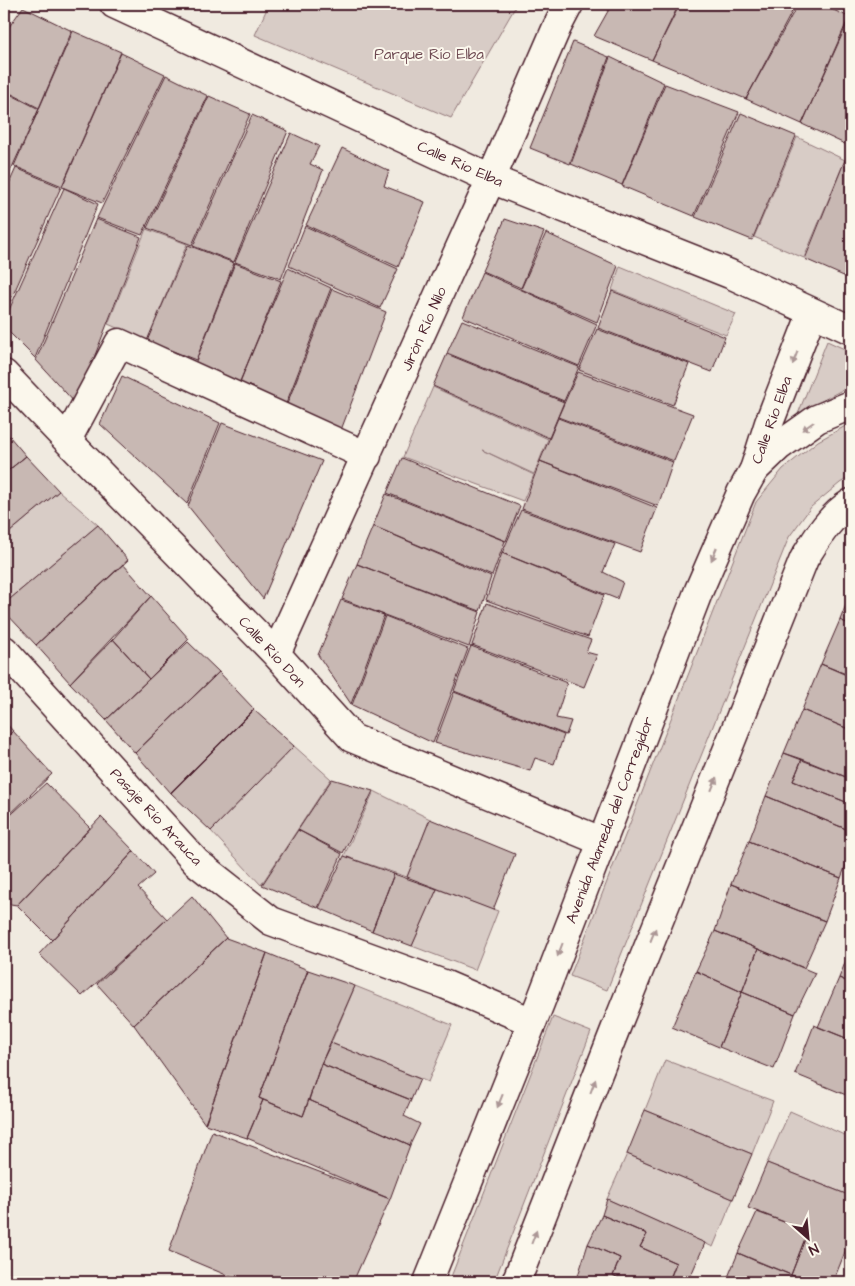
<svg xmlns="http://www.w3.org/2000/svg" width="855" height="1286" font-family="'Architects Daughter',sans-serif">
	<style>
		.green { fill: #d8ccc6; stroke: #917678 }
		.building { fill: #c8b8b3; stroke: #4a1f2b }
		.lines { fill: none; stroke-linecap: round; stroke-linejoin: round }
		.minor-casing { stroke: #4a1f2b; stroke-width: 31 }
		.major-casing { stroke: #4a1f2b; stroke-width: 31 }
		.minor { stroke: #fbf7ec; stroke-width: 28 }
		.major { stroke: #fbf7ec; stroke-width: 28 }
		.oneway { fill: #ab9695 }
		.labels { text-anchor: middle; dominant-baseline: central; stroke-width: 4; stroke-linejoin: round; paint-order: stroke }
		.park-label { font-size: 15px; fill: #6e4a52; stroke: #fbf7ec }
		.street-label { font-size: 15px; fill: #4a1f2b; stroke: #fbf7ec }
	</style>
	<rect width="100%" height="100%" fill="#f0eae0"/>
	<filter id="ink" filterUnits="userSpaceOnUse"><feTurbulence type="fractalNoise" baseFrequency=".02" numOctaves="2"/><feDisplacementMap in="SourceGraphic" scale="10" xChannelSelector="R" yChannelSelector="G"/><feConvolveMatrix kernelMatrix="1 2 1 2 8 2 1 2 1" color-interpolation-filters="sRGB"/></filter>
	<g filter="url(#ink)">
		<path class="green" d="M 269,4 L 517,4 L 451,118 L 255,35 Z
			M 797,137 L 845,160 L 804,258 L 754,237 Z
			M 146,229 L 187,244 L 147,341 L 108,324 Z
			M 620,266 L 736,314 L 726,335 L 612,290 Z
			M 827,341 L 851,352 L 851,388 L 840,391 L 798,414 Z
			M 433,387 L 548,439 L 534,474 L 482,450 L 534,475 L 523,501 L 403,457 Z
			M 851,423 L 851,476 L 840,483 L 811,507 L 789,537 L 607,990 L 570,976 L 756,502 L 783,469 L 818,441 Z
			M 59,491 L 98,525 L 4,604 L 4,537 Z
			M 294,746 L 331,779 L 261,885 L 211,831 Z
			M 374,791 L 430,819 L 407,877 L 344,856 Z
			M 437,889 L 498,911 L 475,970 L 412,946 Z
			M 355,986 L 452,1025 L 428,1082 L 331,1043 Z
			M 553,1017 L 591,1032 L 494,1282 L 449,1282 Z
			M 665,1060 L 773,1101 L 752,1154 L 645,1110 Z
			M 790,1111 L 851,1138 L 851,1196 L 767,1163 Z
			M 627,1154 L 733,1199 L 713,1247 L 607,1199 Z"/>
		<path class="building" d="M 612,4 L 679,4 L 652,60 L 594,36 Z
			M 680,4 L 796,4 L 746,99 L 652,60 Z
			M 798,4 L 820,4 L 849,17 L 802,124 L 746,99 Z
			M 23,7 L 72,31 L 39,108 L 4,90 L 4,34 Z
			M 850,17 L 851,18 L 851,141 L 849,146 L 802,124 Z
			M 73,31 L 121,52 L 62,186 L 14,166 Z
			M 573,42 L 609,57 L 570,164 L 530,148 Z
			M 121,53 L 165,74 L 102,203 L 62,187 Z
			M 610,57 L 664,83 L 622,185 L 571,164 Z
			M 166,75 L 208,96 L 142,235 L 97,218 Z
			M 665,84 L 739,112 L 694,216 L 622,186 Z
			M 4,91 L 39,109 L 9,174 L 4,171 Z
			M 209,96 L 250,114 L 192,245 L 147,228 Z
			M 741,113 L 796,136 L 752,240 L 695,217 Z
			M 252,115 L 288,131 L 234,262 L 193,246 Z
			M 291,133 L 319,146 L 310,164 L 323,170 L 281,279 L 235,262 Z
			M 342,148 L 389,171 L 384,186 L 425,202 L 398,267 L 306,225 Z
			M 845,160 L 851,163 L 851,264 L 846,277 L 805,259 Z
			M 16,168 L 61,187 L 4,315 L 4,195 Z
			M 64,188 L 98,204 L 35,358 L 4,327 L 4,321 Z
			M 96,219 L 141,237 L 76,404 L 36,360 Z
			M 505,219 L 544,232 L 521,288 L 482,271 Z
			M 305,226 L 398,269 L 380,308 L 289,266 Z
			M 546,233 L 618,266 L 597,322 L 521,289 Z
			M 188,245 L 234,263 L 196,360 L 147,341 Z
			M 235,263 L 281,281 L 238,387 L 194,366 Z
			M 288,268 L 331,288 L 284,409 L 238,386 Z
			M 482,272 L 597,324 L 579,366 L 463,317 Z
			M 332,289 L 386,312 L 341,430 L 285,409 Z
			M 612,291 L 725,337 L 712,372 L 598,328 Z
			M 462,320 L 579,367 L 564,401 L 447,353 Z
			M 597,329 L 689,364 L 673,405 L 579,370 Z
			M 447,354 L 564,402 L 549,438 L 433,386 Z
			M 578,372 L 693,414 L 674,461 L 558,417 Z
			M 122,376 L 220,423 L 187,504 L 100,424 Z
			M 558,418 L 673,462 L 658,506 L 540,461 Z
			M 222,423 L 322,461 L 263,599 L 188,506 Z
			M 4,430 L 26,456 L 4,474 Z
			M 26,456 L 59,491 L 4,537 L 4,474 Z
			M 402,458 L 520,506 L 506,541 L 387,493 Z
			M 540,461 L 657,508 L 640,552 L 522,509 Z
			M 386,494 L 505,541 L 492,576 L 373,526 Z
			M 521,510 L 615,544 L 603,572 L 623,582 L 617,599 L 502,553 Z
			M 98,525 L 128,560 L 36,645 L 4,611 L 4,604 Z
			M 373,526 L 491,577 L 480,611 L 357,564 Z
			M 502,553 L 604,595 L 588,637 L 486,600 Z
			M 123,564 L 151,596 L 70,683 L 36,645 Z
			M 357,564 L 480,612 L 469,647 L 342,599 Z
			M 851,592 L 851,625 L 840,620 Z
			M 151,596 L 189,639 L 149,679 L 113,639 Z
			M 341,600 L 384,615 L 351,704 L 318,655 Z
			M 487,603 L 591,640 L 586,652 L 597,655 L 584,687 L 472,645 Z
			M 385,616 L 468,649 L 433,743 L 352,705 Z
			M 840,620 L 851,625 L 851,677 L 821,664 Z
			M 113,639 L 149,679 L 106,720 L 70,683 Z
			M 188,642 L 219,672 L 135,753 L 106,720 Z
			M 471,646 L 567,683 L 556,718 L 571,721 L 566,735 L 454,691 Z
			M 821,664 L 851,676 L 851,730 L 802,710 Z
			M 219,672 L 254,709 L 170,793 L 135,753 Z
			M 454,692 L 564,735 L 554,764 L 535,758 L 530,771 L 435,743 Z
			M 254,710 L 294,746 L 211,831 L 171,793 Z
			M 802,710 L 851,730 L 851,779 L 784,753 Z
			M 4,721 L 13,731 L 4,740 Z
			M 13,731 L 52,774 L 4,820 L 4,740 Z
			M 784,753 L 802,759 L 793,781 L 851,804 L 851,831 L 766,796 Z
			M 802,759 L 851,779 L 851,804 L 793,781 Z
			M 332,779 L 373,791 L 343,853 L 298,830 Z
			M 46,783 L 90,828 L 17,905 L 4,903 L 4,821 Z
			M 766,796 L 851,831 L 851,852 L 841,878 L 749,841 Z
			M 101,817 L 134,851 L 52,940 L 17,905 Z
			M 430,819 L 515,854 L 493,910 L 407,877 Z
			M 298,830 L 342,854 L 318,908 L 262,885 Z
			M 749,841 L 841,878 L 825,921 L 731,884 Z
			M 134,851 L 154,874 L 138,888 L 167,919 L 82,996 L 39,954 Z
			M 344,856 L 394,874 L 372,931 L 319,908 Z
			M 394,874 L 437,889 L 412,946 L 372,931 Z
			M 731,884 L 825,921 L 804,968 L 715,931 Z
			M 192,896 L 226,938 L 134,1025 L 97,984 Z
			M 715,931 L 758,949 L 742,992 L 696,971 Z
			M 226,938 L 267,953 L 205,1124 L 134,1025 Z
			M 851,948 L 851,983 L 839,978 Z
			M 758,949 L 815,973 L 795,1014 L 742,992 Z
			M 267,953 L 308,970 L 259,1098 L 263,1100 L 247,1138 L 205,1124 Z
			M 308,970 L 355,986 L 321,1064 L 303,1116 L 259,1098 Z
			M 696,971 L 742,992 L 719,1047 L 672,1027 Z
			M 839,978 L 851,983 L 851,1040 L 818,1027 Z
			M 742,992 L 795,1014 L 774,1069 L 719,1047 Z
			M 814,1025 L 851,1040 L 851,1097 L 795,1074 Z
			M 331,1043 L 420,1079 L 411,1100 L 321,1064 Z
			M 321,1064 L 411,1100 L 404,1116 L 420,1124 L 410,1145 L 309,1100 Z
			M 263,1100 L 303,1116 L 309,1100 L 410,1145 L 390,1199 L 247,1138 Z
			M 645,1110 L 752,1154 L 733,1199 L 627,1154 Z
			M 212,1131 L 390,1199 L 353,1282 L 243,1282 L 169,1251 Z
			M 767,1163 L 851,1196 L 851,1237 L 833,1282 L 809,1282 L 791,1275 L 808,1231 L 748,1208 Z
			M 607,1199 L 705,1243 L 688,1282 L 680,1282 L 670,1278 L 676,1263 L 640,1247 L 647,1234 L 602,1215 Z
			M 757,1212 L 808,1231 L 791,1275 L 738,1253 Z
			M 602,1215 L 647,1234 L 640,1247 L 676,1263 L 669,1282 L 626,1282 L 613,1276 L 620,1258 L 588,1244 Z
			M 588,1244 L 620,1258 L 613,1276 L 626,1282 L 576,1282 Z
			M 738,1253 L 758,1262 L 809,1282 L 726,1282 Z"/>
		<g class="lines">
			<g class="minor-casing">
				<path id="minor" d="M 114,4 L 491,179 L 730,274 L 851,330
					M 4,374 L 67,440 L 276,654 L 352,738 L 601,841
					M 67,440 L 119,343 L 367,456
					M 754,470 L 769,423 L 812,313
					M 4,650 L 196,862 L 271,921 L 446,985 L 532,1022
					M 276,654 L 491,179 L 557,27 L 569,4"/>
			</g>
			<g class="major-casing">
				<path id="major" d="M 428,1282 L 540,1003 L 699,590 L 741,493 L 754,470 L 779,446 L 817,419 L 851,405
					M 516,1282 L 615,1030 L 804,559 C 817,538 830,516 851,503"/>
			</g>
			<use href="#minor" class="minor"/>
			<use href="#major" class="major"/>
		</g>
		<defs><path id="oneway-solid" d="M-6-.8H1V-3.2L6.5 0L1 3.2V.8H-6Z" transform="scale(1.25)"/></defs>
		<g class="oneway">
			<use href="#oneway-solid" transform="translate(795 358) rotate(111)"/>
			<use href="#oneway-solid" transform="translate(808 426) rotate(145)"/>
			<use href="#oneway-solid" transform="translate(714 554) rotate(113)"/>
			<use href="#oneway-solid" transform="translate(714 784) rotate(-68)"/>
			<use href="#oneway-solid" transform="translate(653 935) rotate(-68)"/>
			<use href="#oneway-solid" transform="translate(560 950) rotate(111)"/>
			<use href="#oneway-solid" transform="translate(593 1086) rotate(-69)"/>
			<use href="#oneway-solid" transform="translate(500 1101) rotate(112)"/>
			<use href="#oneway-solid" transform="translate(534 1237) rotate(-69)"/>
		</g>
	</g>
	<g class="labels">
		<g class="park-label">
			<text x="429" y="54">Parque Río Elba</text>
		</g>
		<g class="street-label">
			<text transform="translate(460 164) rotate(24)">Calle Río Elba</text>
			<text transform="translate(424 329) rotate(-66)">Jirón Río Nilo</text>
			<text transform="translate(772 420) rotate(-70)">Calle Río Elba</text>
			<text transform="translate(272 652) rotate(47)">Calle Río Don</text>
			<text transform="translate(156 817) rotate(47)">Pasaje Río Arauca</text>
			<text transform="translate(610 820) rotate(-69)">Avenida Alameda del Corregidor</text>
		</g>
	</g>
	<rect width="855" height="1286" fill="none" stroke="#fbf7ec" stroke-width="20"/>
	<rect x="10" y="10" width="835" height="1266" fill="none" stroke="#4a1f2b" stroke-width="2" filter="url(#ink)"/>
	<g transform="translate(808 1238) rotate(153)" stroke="#fbf7ec" stroke-width="4" paint-order="stroke">
	<path d="M0-4L9 19L0 12L-9 19Z" fill="#4a1f2b"/>
	<text y="-8" font-size="14" font-weight="bold" text-anchor="middle" fill="#4a1f2b">N</text>
	</g>
</svg>
